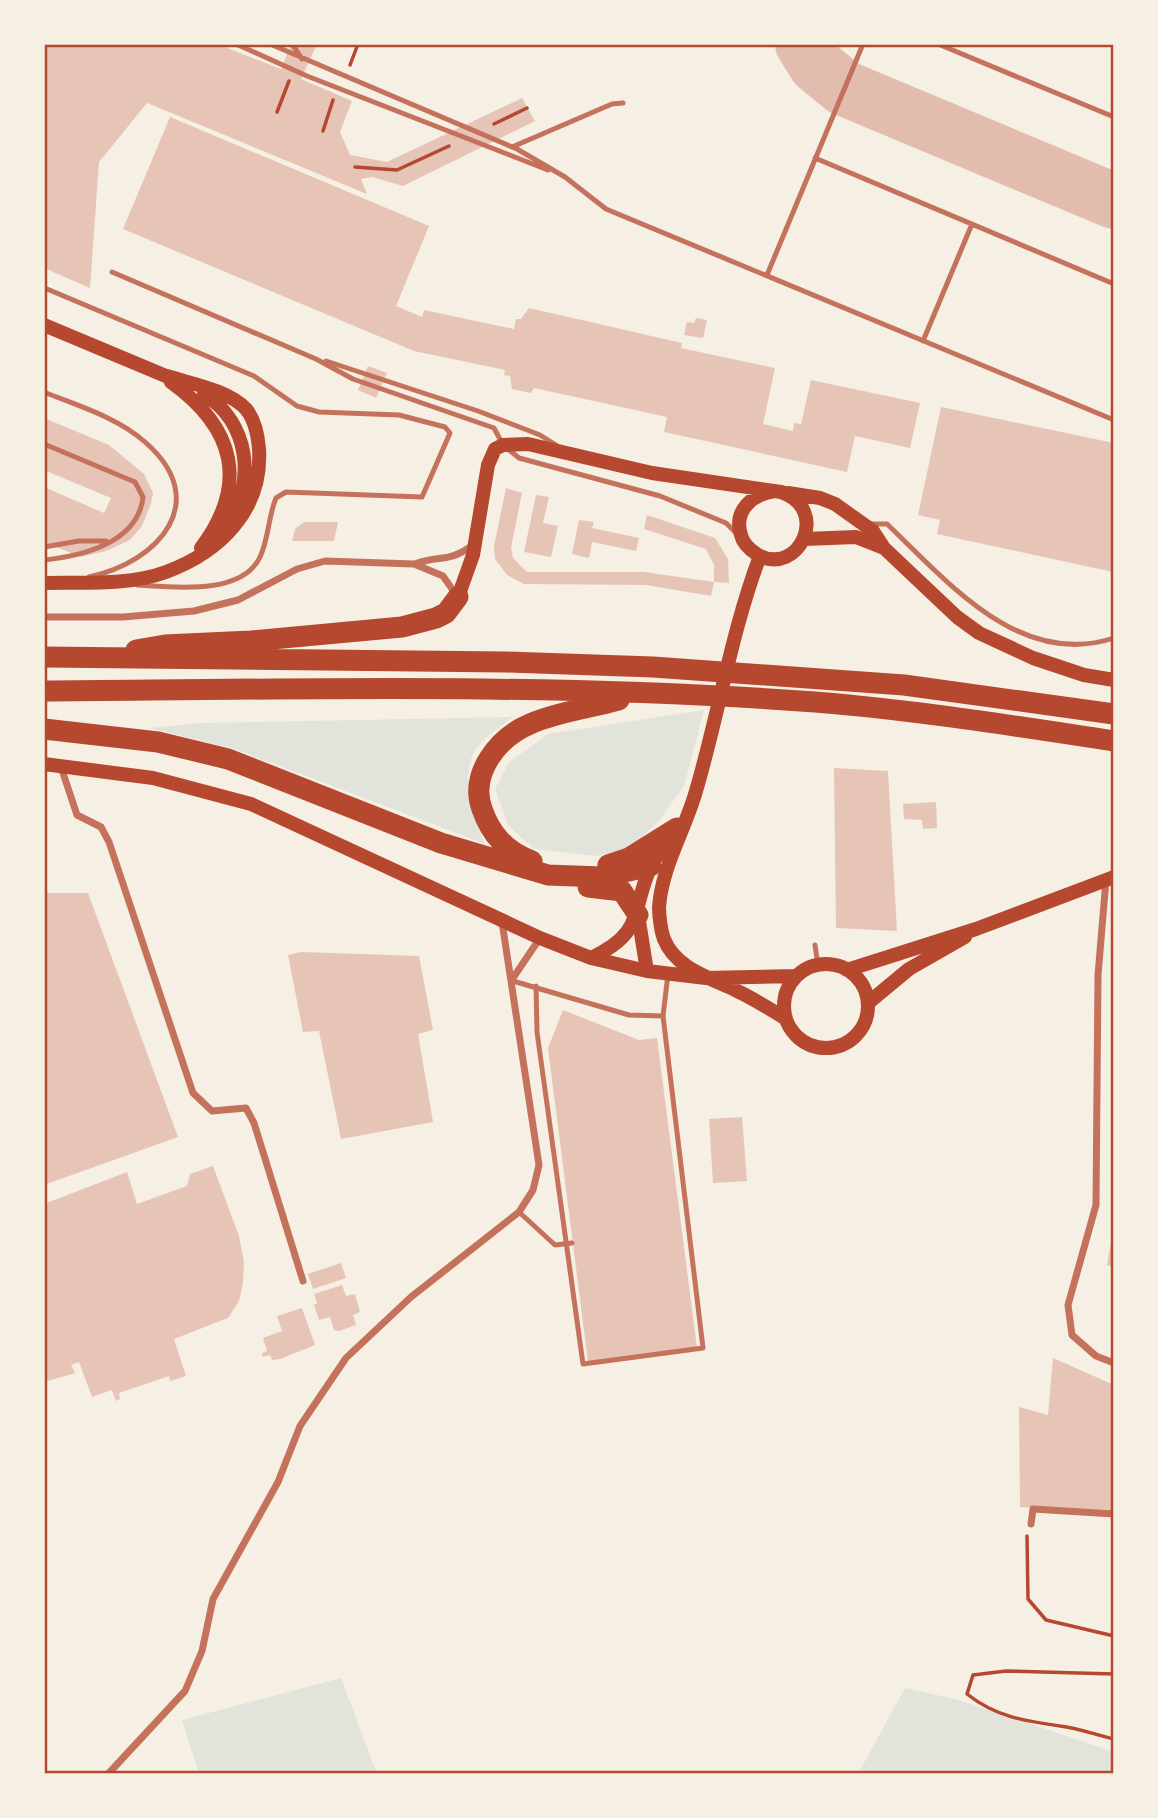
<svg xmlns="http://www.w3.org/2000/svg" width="1158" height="1818" font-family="Arial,sans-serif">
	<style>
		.green { fill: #e2e4dc }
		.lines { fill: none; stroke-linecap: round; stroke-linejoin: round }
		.taxiway { stroke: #e2bdae; stroke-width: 56 }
		.building { fill: #e6c5b7 }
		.path { stroke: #b5482f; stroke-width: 3.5 }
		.service { stroke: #c5725c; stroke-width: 5 }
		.minor { stroke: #c5725c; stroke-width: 7 }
		.secondary { stroke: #b5482f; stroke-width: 14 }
		.motorway { stroke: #b5482f; stroke-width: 21 }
		.neatline { fill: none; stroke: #b5482f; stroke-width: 2.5 }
	</style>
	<rect width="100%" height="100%" fill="#f6efe4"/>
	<path class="green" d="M 704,710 L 684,786 L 658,822 L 630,848 L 596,856 L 534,849 L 508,825 L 495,789 L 509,762 L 548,734 Z
		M 513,717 C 502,726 488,734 479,745 C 457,770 473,818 485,844 L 232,748 L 149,728 L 201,723 Z
		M 341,1678 L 377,1774 L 199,1774 L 182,1720 Z
		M 905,1688 L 959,1700 L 1114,1752 L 1114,1774 L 858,1774 Z"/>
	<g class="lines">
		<path class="taxiway" d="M 803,44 L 816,65 L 844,88 L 1114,201"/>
	</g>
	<path class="building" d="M 44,44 L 217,44 L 281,69 L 291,44 L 317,44 L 301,79 L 352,101 L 340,132 L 350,155 L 387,162 L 522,98 L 535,121 L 403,186 L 372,177 L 361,179 L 367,194 L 147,103 L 99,162 L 90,288 L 44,268 Z
		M 170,117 L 429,226 L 396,306 L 422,317 L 424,310 L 514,329 L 516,319 L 521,319 L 529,308 L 682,343 L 681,348 L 775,368 L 763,424 L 793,431 L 794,423 L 801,424 L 811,380 L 920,403 L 910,448 L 855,436 L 847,472 L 664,432 L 667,417 L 534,388 L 531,393 L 512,389 L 510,376 L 504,375 L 505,370 L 414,351 L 123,229 Z
		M 696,318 L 707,320 L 703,338 L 684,335 L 687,322 L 694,323 Z
		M 368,366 L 387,373 L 376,398 L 358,390 Z
		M 941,407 L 1114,443 L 1113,572 L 937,534 L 940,520 L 918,515 Z
		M 44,418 L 109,445 L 144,474 L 153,493 L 151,503 L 142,526 L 130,540 L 106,551 L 81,557 L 44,542 L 44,487 L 104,513 L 111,498 L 44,470 Z
		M 506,488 L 522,493 L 511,548 L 513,558 L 527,572 L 644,572 L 714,582 L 711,596 L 646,585 L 524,584 L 507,575 L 495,559 L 494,546 Z
		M 536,495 L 549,497 L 543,523 L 558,526 L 551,557 L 524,552 Z
		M 647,515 L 715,538 L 728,559 L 729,583 L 714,582 L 714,565 L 706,549 L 644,529 Z
		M 579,520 L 594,522 L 592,528 L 639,538 L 636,551 L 592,542 L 589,558 L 572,554 Z
		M 304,522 L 338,522 L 334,541 L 292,541 L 295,529 Z
		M 834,768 L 888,771 L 897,931 L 836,928 Z
		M 936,802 L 937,828 L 923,829 L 922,820 L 904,819 L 903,804 Z
		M 44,893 L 88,893 L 178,1137 L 44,1185 Z
		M 301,952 L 419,956 L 433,1030 L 418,1034 L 433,1122 L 341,1139 L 319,1031 L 303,1032 L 288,955 Z
		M 563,1010 L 639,1040 L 657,1038 L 697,1348 L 588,1362 L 548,1048 Z
		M 742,1117 L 747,1181 L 713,1183 L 709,1119 Z
		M 213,1166 L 239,1236 L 244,1262 L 243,1283 L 239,1301 L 228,1318 L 174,1339 L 186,1376 L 170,1381 L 169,1376 L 119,1393 L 120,1399 L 116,1401 L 112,1390 L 92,1397 L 79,1362 L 71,1365 L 75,1373 L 44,1382 L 44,1204 L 127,1172 L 137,1204 L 187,1186 L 190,1174 Z
		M 1113,1231 L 1114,1231 L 1114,1267 L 1107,1265 Z
		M 341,1263 L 346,1278 L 313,1289 L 308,1274 Z
		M 342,1285 L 346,1296 L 355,1294 L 360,1312 L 353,1315 L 356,1325 L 339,1331 L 334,1330 L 330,1317 L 319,1320 L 314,1305 L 317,1303 L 314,1294 Z
		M 302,1308 L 315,1345 L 280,1359 L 272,1360 L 270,1355 L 263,1357 L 262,1353 L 267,1351 L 263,1338 L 282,1331 L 277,1316 Z
		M 1053,1358 L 1114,1385 L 1114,1512 L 1020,1507 L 1019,1407 L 1048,1415 Z"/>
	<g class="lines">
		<path class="path" d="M 350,65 L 358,44
			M 277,112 L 289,81
			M 494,124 L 527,108
			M 323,131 L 333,100
			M 355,167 L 397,170 L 449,146
			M 1027,1536 L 1028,1599 L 1046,1620 L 1114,1636
			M 1114,1674 L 1006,1671 L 973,1675 L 967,1694 C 996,1717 1025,1721 1060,1726 C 1078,1728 1096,1735 1114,1739"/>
		<path class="service" d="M 236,44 L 307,76 L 548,170
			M 270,44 L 517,149 L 565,177 L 606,209 L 1114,420
			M 292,44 L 302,59
			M 938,44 L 1114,117
			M 512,147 L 612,104 L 623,103
			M 815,158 L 1114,284
			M 112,272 L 316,359 L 353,379 L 494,428 L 503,445 L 519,458 L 660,496 L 726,523 L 737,534
			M 767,275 L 863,44
			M 47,289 L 254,376 L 297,406 L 319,412 L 399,415 L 445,427 L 450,433 L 422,497 L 286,492 L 276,498 C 268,517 269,538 260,557 C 242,596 173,587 137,585
			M 923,341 L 972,224
			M 326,361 L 478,411 L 540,435 L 556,445
			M 44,392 C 78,406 117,417 145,442 C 213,501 159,562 89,577
			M 44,444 L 135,482 L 143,497 C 138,543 82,556 44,560
			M 869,524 L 887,524 C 948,582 1020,669 1114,638
			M 44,547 L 79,541 L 106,541
			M 815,945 L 818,965
			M 513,981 L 629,1015 L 663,1016
			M 536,986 L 537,1032 L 583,1364 L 703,1348 L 663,1016 L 668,974
			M 519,1212 L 555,1245 L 572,1243"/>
		<path class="minor" d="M 415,564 C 441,554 445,564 472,546
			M 44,617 L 123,617 L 194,611 L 238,600 L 297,569 L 325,561 L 414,564 L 443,576 L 457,596
			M 61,767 L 77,815 L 101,827 L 109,842 L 193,1093 L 212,1111 L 246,1108 L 254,1123 L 303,1281
			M 1106,880 L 1098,975 L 1096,1205 L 1068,1305 L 1072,1335 L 1096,1356 L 1114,1363
			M 513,978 L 540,938
			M 1031,1524 L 1033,1509 L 1114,1514
			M 108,1774 L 185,1691 L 202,1651 L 213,1599 L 278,1482 L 300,1426 L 346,1358 L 411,1297 L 519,1212 L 533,1190 L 539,1165 L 502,922"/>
		<path class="secondary" d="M 44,325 L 173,379
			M 171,382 C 235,428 249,484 201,548
			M 204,394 C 250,423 256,482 227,526
			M 788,493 L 820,498 L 835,504 L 873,531 L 884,548 L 957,617 L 979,633 L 1033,658 L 1084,675 L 1114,680
			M 804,539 L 856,537 L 884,548
			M 760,556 C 731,633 719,713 696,791 C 685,830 662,866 659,907 C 659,916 661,931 664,939 C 675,968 710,978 735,990 C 753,998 770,1009 786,1019
			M 44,583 C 84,582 128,586 166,572 C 220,552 263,510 259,449 C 258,436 255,420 246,409 C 228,390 192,384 167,376
			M 458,597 L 473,555 L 488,465 L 495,449 L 503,445 L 528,444 L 652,473 L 781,492 C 831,509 799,577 758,555 C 750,550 743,544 741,535 C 733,510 753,494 775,491
			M 44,764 L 153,778 L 251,804 L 540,938 L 591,958 L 647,971 L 706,978 L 796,976
			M 638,915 L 647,971
			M 591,958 C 646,932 630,912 651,866 C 656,855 666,845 673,835
			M784 1006a42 42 0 1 1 84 0a42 42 0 1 1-84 0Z
			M 847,970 L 976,929 L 1114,877
			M 868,1003 L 909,969 L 965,937"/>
		<path class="motorway" d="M 136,650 L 165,645 L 251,641 L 402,627 L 436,618 L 446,613 L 458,597
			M 44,657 L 506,662 L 653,667 L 904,685 L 1114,714
			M 44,691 C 301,689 558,683 815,702 C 915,710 1015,726 1114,741
			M 44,729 L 158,742 L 228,759 L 441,843 L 548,875 L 602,877 L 651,866
			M 532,861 C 506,851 491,835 482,809 C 469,773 499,737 530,724 C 557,712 591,708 619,700
			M 608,865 L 629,858 L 677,828
			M 588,887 L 622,891 L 638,915"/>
	</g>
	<rect width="1158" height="1818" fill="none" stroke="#f6efe4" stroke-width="91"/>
	<rect x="46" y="46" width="1066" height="1726" class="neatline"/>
</svg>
